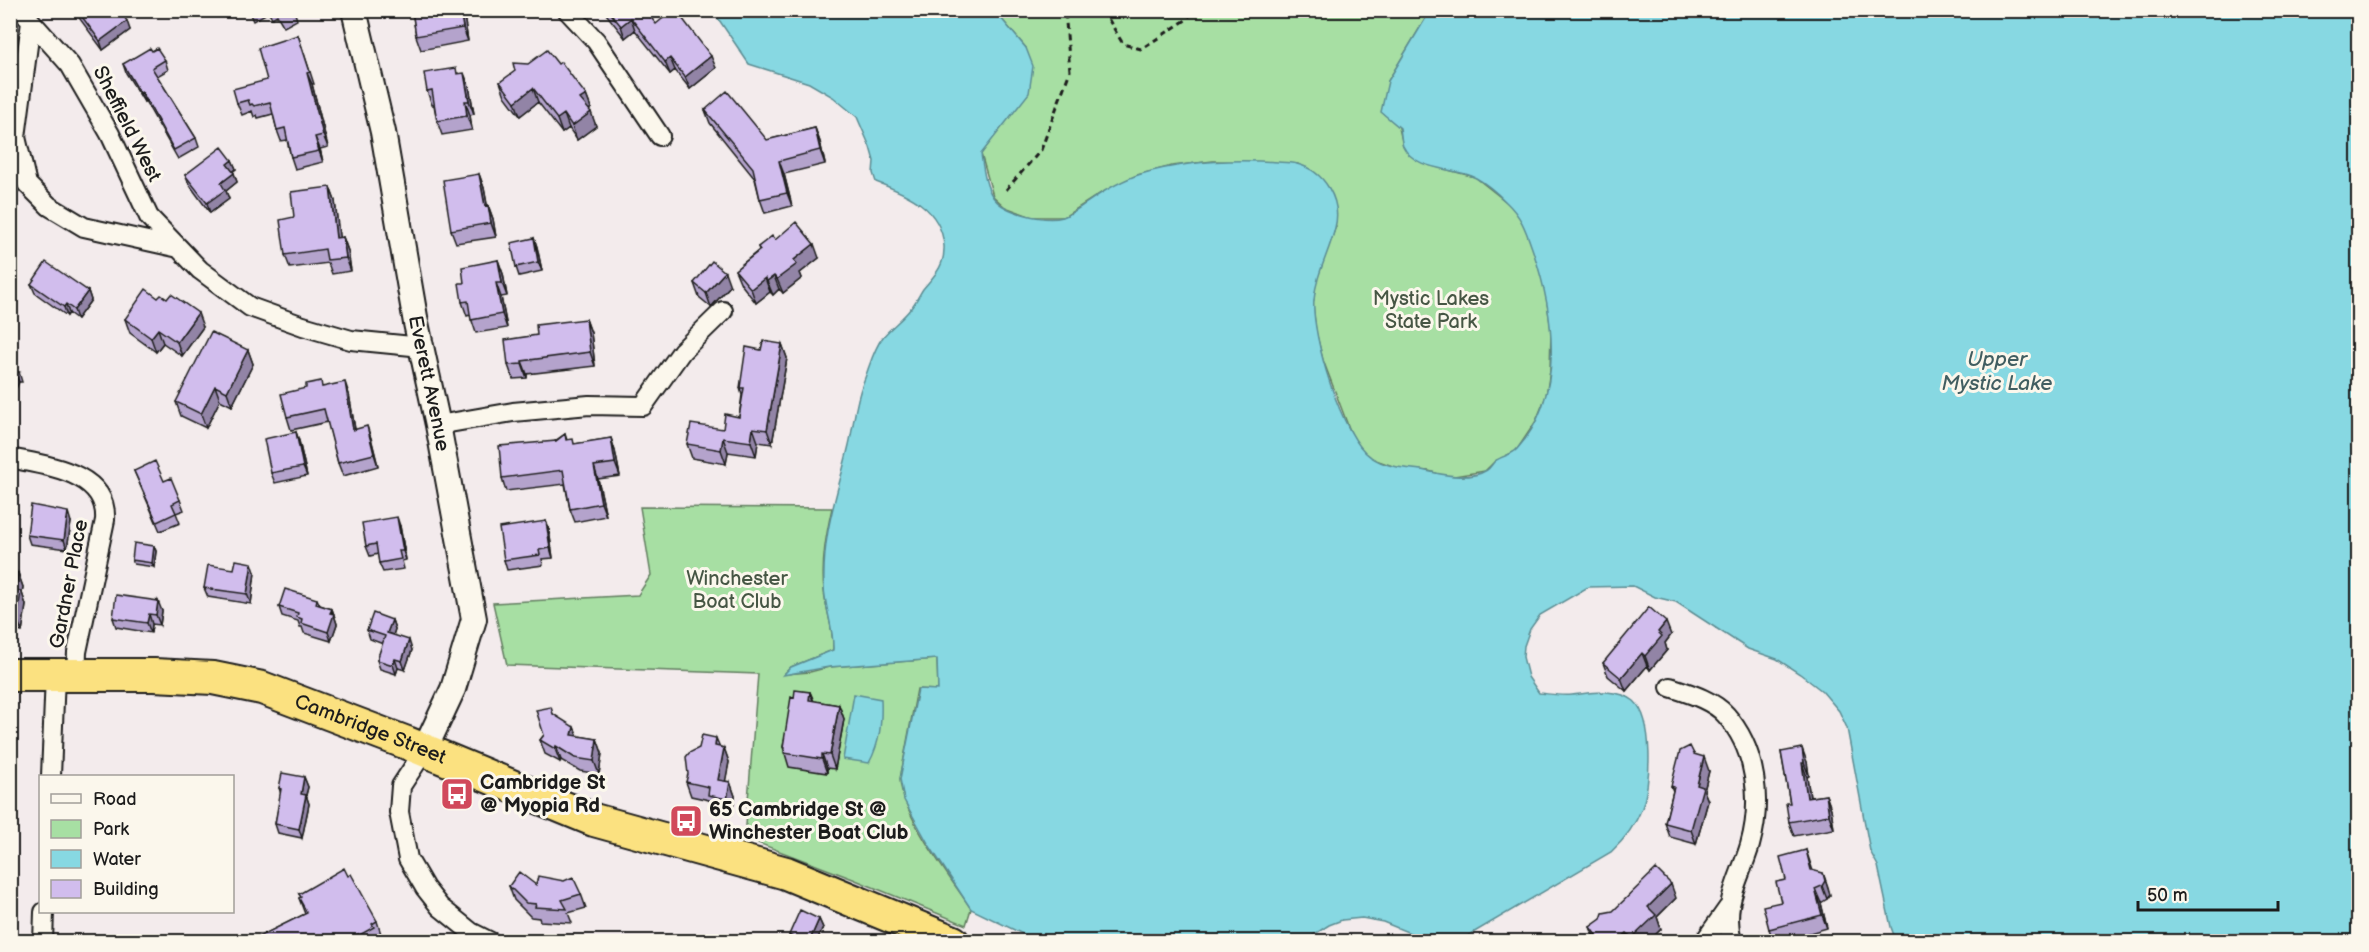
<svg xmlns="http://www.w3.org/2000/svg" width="2369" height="952" font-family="'Balsamiq Sans',sans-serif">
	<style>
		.green { fill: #a7dfa3; stroke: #627e60; stroke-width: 1.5 }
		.water { fill: #87d8e2; stroke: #5c8d93; stroke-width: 1.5 }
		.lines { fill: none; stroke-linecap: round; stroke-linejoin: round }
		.street-casing { stroke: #1c1c1c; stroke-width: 22 }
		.secondary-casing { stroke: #1c1c1c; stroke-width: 28 }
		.highway-casing { stroke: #1c1c1c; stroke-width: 36 }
		.path { stroke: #1c1c1c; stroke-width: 3; stroke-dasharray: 6 4.5; stroke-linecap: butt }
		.street { stroke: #fbf7ec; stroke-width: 18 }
		.secondary { stroke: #fbf7ec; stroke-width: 24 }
		.highway { stroke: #fbe180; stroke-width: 32 }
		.wall { fill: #b4a3cc; stroke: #1c1c1c; stroke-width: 1.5 }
		.shaded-wall { fill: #9284a6; stroke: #1c1c1c; stroke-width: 1.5 }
		.building { fill: #d1bded; stroke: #1c1c1c; stroke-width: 1.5 }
		.labels { text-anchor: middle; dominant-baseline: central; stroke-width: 6; stroke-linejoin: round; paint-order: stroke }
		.street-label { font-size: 20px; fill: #1c1c1c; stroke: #fbf7ec }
		.park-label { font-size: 20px; fill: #465644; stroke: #fbf7ec }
		.poi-label { font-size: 20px; font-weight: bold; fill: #1c1c1c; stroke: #fbf7ec; text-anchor: start }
		.water-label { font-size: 21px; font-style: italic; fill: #415e61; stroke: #fbf7ec }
	</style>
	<rect width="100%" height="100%" fill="#f3ebec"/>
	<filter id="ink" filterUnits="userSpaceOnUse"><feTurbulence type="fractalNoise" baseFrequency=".0167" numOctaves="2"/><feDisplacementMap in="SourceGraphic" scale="12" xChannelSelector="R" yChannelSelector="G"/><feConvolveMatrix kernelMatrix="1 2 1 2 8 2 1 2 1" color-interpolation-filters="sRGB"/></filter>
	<g filter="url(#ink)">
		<path class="green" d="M 995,11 L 1430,11 L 1388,81 L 1403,145 L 1429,165 L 1475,177 L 1509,204 L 1522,218 L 1528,233 L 1545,288 L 1551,330 L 1550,370 L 1546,396 L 1536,421 L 1516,451 L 1495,461 L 1485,471 L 1448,477 L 1429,471 L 1401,469 L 1373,459 L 1361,450 L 1352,436 L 1323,360 L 1316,332 L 1313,305 L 1316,281 L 1336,226 L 1298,164 L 1213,161 L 1172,166 L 1137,175 L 1101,193 L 1064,217 L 1032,217 L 1005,207 L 993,196 L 981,154 L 1002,125 L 1026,48 Z
			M 640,507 L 832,508 C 826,535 821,562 824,591 C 826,611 834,629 833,650 L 791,667 L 784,674 L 810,672 L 829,667 L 937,659 L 938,690 L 917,689 L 900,779 C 902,816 950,877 971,909 L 966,925 L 853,879 L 745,838 L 758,674 L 507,665 L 493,603 L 638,595 L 651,575 Z"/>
		<path class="water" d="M 713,11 L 995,11 L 1026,48 L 1033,66 L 1029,93 L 981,154 C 983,167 985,186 993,197 C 1004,213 1045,222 1063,217 C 1070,215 1079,208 1085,204 C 1102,192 1121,180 1141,174 C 1185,161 1232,159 1278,162 C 1284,163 1292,162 1297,164 C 1325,171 1342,201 1335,228 C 1329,253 1316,274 1314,300 C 1311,334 1342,439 1371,457 C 1390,470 1411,467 1431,472 C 1448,476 1471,480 1487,470 C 1490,468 1492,464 1495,461 C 1502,456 1512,455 1517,449 C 1566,395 1554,313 1533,251 C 1526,231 1522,217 1506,202 C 1497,193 1487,184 1476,178 C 1455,167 1415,172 1403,146 C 1401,141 1401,133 1400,128 L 1381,112 L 1388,81 L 1430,11 L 2358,11 L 2358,941 L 1896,941 L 1891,927 L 1878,866 L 1870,851 L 1847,728 L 1839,711 L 1822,691 L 1800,674 L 1777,659 L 1748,649 L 1676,602 L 1655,597 L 1633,586 L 1588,587 L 1540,615 L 1530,629 L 1524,646 L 1523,657 L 1528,677 L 1539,693 C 1550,694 1561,696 1572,695 C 1591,693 1617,687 1634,701 C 1654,719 1651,785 1642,808 C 1635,826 1625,839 1611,852 L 1466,937 L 1427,940 L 1383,922 L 1362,918 L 1342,920 L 1329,925 L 1304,941 L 1037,941 L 971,909 L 929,845 L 904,800 L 900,779 L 918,689 L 938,690 L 937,659 L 829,667 L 783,675 L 791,667 L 833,650 C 834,628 825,609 824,587 C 822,533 837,496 849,445 C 854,424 855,403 863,383 C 869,369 873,349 883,337 C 891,327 903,319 911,308 C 916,302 919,295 923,289 C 935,275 945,266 944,246 C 941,208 908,194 876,182 L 873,173 L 874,161 L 870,147 L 857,117 L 833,97 L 809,83 L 749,64 Z
			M 854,694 L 881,699 C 882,723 880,743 869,763 L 843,759 Z"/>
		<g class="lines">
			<g class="street-casing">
				<path id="street" d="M 21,10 L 70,65 L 110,134 L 149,217 L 200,270 L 250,307 L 303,326 L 351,340 L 422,347
					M 567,10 L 596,41 L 660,136
					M 31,22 L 16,137 L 27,184 L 49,206 L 84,227 L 179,248
					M 438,425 L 513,412 L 589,405 L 643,406 L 682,351 L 723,311
					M 10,458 C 47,466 108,472 105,520 L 77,652 L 76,675
					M 1670,687 C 1688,693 1713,700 1726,715 C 1757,750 1762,802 1750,845 C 1739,882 1722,902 1732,942
					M 424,751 L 401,786 L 399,812 L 408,859 L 425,888 L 440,907 L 471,932 L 491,942
					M 51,776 L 55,675
					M 43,942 L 44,912
					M 1704,942 L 1728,908"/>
			</g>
			<g class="secondary-casing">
				<g id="secondary">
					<path id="s1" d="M 354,10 L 383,132 L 416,323 L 438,425 L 474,619 L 453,689 L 424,751"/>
				</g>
			</g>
			<g class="highway-casing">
				<g id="highway">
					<path id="s2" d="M 10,675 L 154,675 L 213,678 L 262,688 L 407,743 L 594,820 L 786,873 L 953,942"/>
				</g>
			</g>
			<path class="path" d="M 1103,10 L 1123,44 L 1141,49 L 1186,20 L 1194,10
				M 1006,190 L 1041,150 L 1070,71 L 1065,10"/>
			<use href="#street" class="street"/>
			<use href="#secondary" class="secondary"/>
			<use href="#highway" class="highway"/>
		</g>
		<path class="wall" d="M 75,10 L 120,10 L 130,30 L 103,50 L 77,15 Z
			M 248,10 L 294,10 L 297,20 L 284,27 L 277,15 L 272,18 L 269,12 L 253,21 Z
			M 412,10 L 463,10 L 468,41 L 421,50 L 416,36 Z
			M 603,10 L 646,10 L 645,11 L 656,24 L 716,68 L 690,89 L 675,70 L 670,74 L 635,30 L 625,38 Z
			M 298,35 L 314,84 L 312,84 L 328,147 L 320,149 L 323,162 L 295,169 L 291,157 L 287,140 L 281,141 L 277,130 L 273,114 L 258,118 L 257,115 L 254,117 L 252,111 L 242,115 L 237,103 L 267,80 Z
			M 152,51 L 165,60 L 168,70 L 157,76 L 196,138 L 199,147 L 178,159 L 145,101 L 144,102 L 126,73 L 123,64 Z
			M 558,64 L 586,95 L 591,108 L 589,110 L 596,126 L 577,140 L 569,128 L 562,133 L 538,102 L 520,116 L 505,96 L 500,82 Z
			M 458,73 L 469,86 L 474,114 L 470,115 L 472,130 L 442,135 L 437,121 L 434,105 L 432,105 L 427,91 Z
			M 705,110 L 767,140 L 815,128 L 820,142 L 825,164 L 784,174 L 792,206 L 765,213 L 760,199 L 755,179 L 710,123 Z
			M 232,160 L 236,169 L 233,171 L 237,182 L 226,191 L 229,199 L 210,213 L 189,184 L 185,175 Z
			M 479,174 L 484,188 L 487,205 L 488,205 L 493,219 L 496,237 L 456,243 L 451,230 Z
			M 330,187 L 335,201 L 339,238 L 343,237 L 348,251 L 351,271 L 332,274 L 328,263 L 290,268 L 285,255 L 294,217 Z
			M 534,238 L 537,247 L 542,271 L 519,276 L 516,267 Z
			M 775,240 L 819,258 L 800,273 L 802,278 L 783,293 L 779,289 L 773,295 L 770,292 L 756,303 L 741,284 L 735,270 L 759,250 L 758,247 Z
			M 498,260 L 503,274 L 507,296 L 501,297 L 507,328 L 476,333 L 470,315 L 467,316 L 462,302 L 464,283 Z
			M 694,283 L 730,286 L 711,307 L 699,297 Z
			M 31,284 L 88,291 L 91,300 L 77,319 L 69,313 L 67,316 L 35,293 Z
			M 125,319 L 203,327 L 182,356 L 163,343 L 156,352 L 130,333 Z
			M 586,319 L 591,333 L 595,366 L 527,374 L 527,378 L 513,379 L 508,365 Z
			M 782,344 L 787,358 L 772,444 L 758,442 L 756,456 L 728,452 L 726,464 L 692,458 L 687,444 L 723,429 L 739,417 L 742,395 L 740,388 L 761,350 Z
			M 248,350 L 253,364 L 232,406 L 220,400 L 206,428 L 181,416 L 176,402 Z
			M 10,369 L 19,372 L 22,382 L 19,382 Z
			M 323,387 L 349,394 L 355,429 L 371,438 L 378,466 L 343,476 L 338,463 L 328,422 L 291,430 L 287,417 Z
			M 296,432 L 299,441 L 307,476 L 275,483 L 271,473 Z
			M 565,434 L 567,440 L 575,444 L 611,438 L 615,451 L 620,476 L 598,479 L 606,516 L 575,522 L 570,509 L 565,484 L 506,491 L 502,478 Z
			M 134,471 L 164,481 L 180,500 L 184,510 L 176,513 L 180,523 L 160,531 Z
			M 546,521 L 549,530 L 553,558 L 542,559 L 543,565 L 507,570 L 504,560 Z
			M 71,522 L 67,549 L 30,544 L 27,535 Z
			M 400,526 L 406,560 L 402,561 L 404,569 L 383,572 L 379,563 L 378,554 L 370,556 L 366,546 Z
			M 154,546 L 156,551 L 154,567 L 134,564 L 132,560 Z
			M 234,569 L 255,572 L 251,604 L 208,597 L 204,588 Z
			M 10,572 L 18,573 L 23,587 L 22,593 L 26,605 L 22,632 L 14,630 L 13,635 L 10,635 Z
			M 317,599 L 320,605 L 332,609 L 337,624 L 331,641 L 304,633 L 302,627 L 300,627 L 298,621 L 282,616 L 279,607 Z
			M 162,611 L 160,625 L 152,624 L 151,633 L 116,627 L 113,618 Z
			M 392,620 L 395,629 L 393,635 L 412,650 L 405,670 L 398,668 L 396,674 L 380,669 L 377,660 L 383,644 L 370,639 L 367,630 Z
			M 1671,635 L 1665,643 L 1667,650 L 1650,670 L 1647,666 L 1626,691 L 1608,676 L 1603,663 Z
			M 810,692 L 814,701 L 839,705 L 844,719 L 835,769 L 827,768 L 827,773 L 789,767 L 783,747 L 794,698 Z
			M 553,714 L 578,736 L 597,739 L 602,753 L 599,774 L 580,771 L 561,760 L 560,762 L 545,754 L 540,740 L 544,735 Z
			M 720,747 L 724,748 L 729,762 L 725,781 L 730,782 L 735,796 L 732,813 L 713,809 L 709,800 L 691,796 L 686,782 Z
			M 1781,752 L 1807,762 L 1809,776 L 1807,777 L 1810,797 L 1826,795 L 1831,809 L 1834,829 L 1794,836 L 1789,822 L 1790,803 Z
			M 1694,754 L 1709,771 L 1704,791 L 1708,801 L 1696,844 L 1670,837 L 1665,823 L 1673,791 L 1671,786 Z
			M 304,777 L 308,787 L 306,795 L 309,804 L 302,838 L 278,833 L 275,824 L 281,794 L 279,788 Z
			M 1806,850 L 1813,871 L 1823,873 L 1828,887 L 1830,895 L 1827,899 L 1821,903 L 1827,928 L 1779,942 L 1774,942 L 1769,929 L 1781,902 L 1786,880 Z
			M 536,885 L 581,894 L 586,908 L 568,913 L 572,923 L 540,921 L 539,918 L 531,917 L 514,900 L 509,886 Z
			M 299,894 L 377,921 L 381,934 L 377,936 L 379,940 L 377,942 L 260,942 L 258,937 L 305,914 L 299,898 L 301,897 Z
			M 1676,898 L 1657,917 L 1661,929 L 1648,942 L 1596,942 L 1590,927 Z
			M 819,919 L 823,928 L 816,942 L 791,942 L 789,935 Z"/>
		<path class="shaded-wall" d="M 460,10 L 463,10 L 468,41 L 463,28 Z
			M 631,18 L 635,30 L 625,38 L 621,26 Z
			M 127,21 L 130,30 L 103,50 L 100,41 Z
			M 711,56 L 716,68 L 690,89 L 685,77 Z
			M 670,58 L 675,70 L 670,74 L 665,62 Z
			M 307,73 L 312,84 L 328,147 L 323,135 Z
			M 464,73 L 469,86 L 474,114 L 469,101 Z
			M 533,88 L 538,102 L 520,116 L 515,102 Z
			M 142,92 L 145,101 L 144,102 L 140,93 Z
			M 586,95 L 591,108 L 586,113 L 580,99 Z
			M 465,101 L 470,115 L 472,130 L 467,116 Z
			M 591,112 L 596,126 L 577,140 L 572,126 Z
			M 564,114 L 569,128 L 562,133 L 557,119 Z
			M 815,128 L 820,142 L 825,164 L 820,150 Z
			M 315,137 L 320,149 L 323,162 L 319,151 Z
			M 232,160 L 236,169 L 231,173 L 227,164 Z
			M 779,161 L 784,174 L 792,206 L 787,193 Z
			M 234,173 L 237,182 L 226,191 L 229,199 L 210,213 L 207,203 L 221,183 Z
			M 479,174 L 484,188 L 490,220 L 485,206 Z
			M 330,187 L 335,201 L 341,252 L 336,238 Z
			M 488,205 L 493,219 L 496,237 L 491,223 Z
			M 14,236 L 17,246 L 10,252 L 10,239 Z
			M 343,237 L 348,251 L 351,271 L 346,258 Z
			M 534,238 L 537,247 L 542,271 L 538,262 Z
			M 814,244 L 819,258 L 800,273 L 802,278 L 783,293 L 777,279 L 794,260 Z
			M 498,260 L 503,274 L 507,296 L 502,283 Z
			M 725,272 L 730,286 L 711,307 L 706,293 Z
			M 774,276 L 779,289 L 773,295 L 767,281 Z
			M 765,278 L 770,292 L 756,303 L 751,289 Z
			M 496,283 L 501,297 L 507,328 L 502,314 Z
			M 88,291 L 91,300 L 77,319 L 74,310 Z
			M 66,304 L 69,313 L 67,316 L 64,307 Z
			M 198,313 L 203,327 L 182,356 L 177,342 Z
			M 586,319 L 591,333 L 595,366 L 590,352 Z
			M 158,329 L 163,343 L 156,352 L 151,338 Z
			M 782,344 L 787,358 L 772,444 L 767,430 Z
			M 248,350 L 253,364 L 232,406 L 227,392 Z
			M 522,361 L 527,374 L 527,378 L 522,364 Z
			M 15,373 L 19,382 L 10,402 L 10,385 Z
			M 345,382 L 349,394 L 357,442 L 353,430 Z
			M 215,386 L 220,400 L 206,428 L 201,414 Z
			M 367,426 L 371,438 L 378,466 L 374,454 Z
			M 753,428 L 758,442 L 756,456 L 751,442 Z
			M 296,432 L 299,441 L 307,476 L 303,467 Z
			M 611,438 L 615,451 L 620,476 L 615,463 Z
			M 723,438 L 728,452 L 726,464 L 721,450 Z
			M 594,466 L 598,479 L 606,516 L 601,503 Z
			M 68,512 L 71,522 L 67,549 L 64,540 Z
			M 397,517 L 400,526 L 406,560 L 403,551 Z
			M 546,521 L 549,530 L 553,558 L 550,548 Z
			M 154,546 L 156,551 L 154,567 L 152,563 Z
			M 252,563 L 255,572 L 251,604 L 247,594 Z
			M 18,573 L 23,587 L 22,593 L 26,605 L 22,632 L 17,618 L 15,590 Z
			M 158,601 L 162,611 L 160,625 L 156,615 Z
			M 332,609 L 337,624 L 331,641 L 328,632 Z
			M 149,614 L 152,624 L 151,633 L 147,623 Z
			M 392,620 L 395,629 L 391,642 L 387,633 Z
			M 10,621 L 14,630 L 13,635 L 10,627 Z
			M 1666,622 L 1671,635 L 1665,643 L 1667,650 L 1650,670 L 1645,656 L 1658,632 Z
			M 409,640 L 412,650 L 405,670 L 402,661 Z
			M 1642,653 L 1647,666 L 1626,691 L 1621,678 Z
			M 395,659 L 398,668 L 396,674 L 393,665 Z
			M 810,692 L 815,706 L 809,700 Z
			M 839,705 L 844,719 L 835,769 L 830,755 Z
			M 574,727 L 580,740 L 572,735 Z
			M 716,738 L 722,752 L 715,746 Z
			M 597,739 L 602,753 L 599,774 L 594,761 Z
			M 556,746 L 561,760 L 560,762 L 555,749 Z
			M 724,748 L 729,762 L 723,794 L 718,780 Z
			M 1802,748 L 1807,762 L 1809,776 L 1804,763 Z
			M 822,754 L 827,768 L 827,773 L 822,759 Z
			M 1704,757 L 1709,771 L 1704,791 L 1708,801 L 1696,844 L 1691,830 L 1697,785 Z
			M 1802,763 L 1807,777 L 1812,812 L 1807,798 Z
			M 304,777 L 308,787 L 304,803 L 301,794 Z
			M 730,782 L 735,796 L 732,813 L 727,799 Z
			M 306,795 L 309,804 L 302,838 L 299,829 Z
			M 1826,795 L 1831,809 L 1834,829 L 1829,815 Z
			M 1823,873 L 1830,895 L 1827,899 L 1822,886 Z
			M 10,878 L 12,883 L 11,913 L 10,913 Z
			M 1671,884 L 1676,898 L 1657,917 L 1661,929 L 1648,942 L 1634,942 L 1632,938 L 1648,907 Z
			M 1815,889 L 1821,903 L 1827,928 L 1822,915 Z
			M 819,919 L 823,928 L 816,942 L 809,942 Z
			M 1627,933 L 1630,942 L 1616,942 Z"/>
		<path class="building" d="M 77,10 L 120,10 L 127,21 L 100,41 Z
			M 412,10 L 460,10 L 463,28 L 416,36 Z
			M 608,10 L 645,10 L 656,24 L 673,10 L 676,10 L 711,56 L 685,77 L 670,58 L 665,62 L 631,18 L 621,26 Z
			M 298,35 L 310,72 L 307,73 L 323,135 L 315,137 L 319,151 L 291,157 L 285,128 L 277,130 L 270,102 L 254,106 L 252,104 L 250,105 L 248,100 L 237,103 L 233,89 L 267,80 L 258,48 Z
			M 150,48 L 152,51 L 157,48 L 165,60 L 152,68 L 196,138 L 174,150 L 142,92 L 140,93 L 123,64 Z
			M 547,50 L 558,64 L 561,62 L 586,95 L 580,99 L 591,112 L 572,126 L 564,114 L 557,119 L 533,88 L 515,102 L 500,82 L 515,71 L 513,63 L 528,64 Z
			M 456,68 L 457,74 L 464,73 L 469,101 L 465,101 L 467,116 L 437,121 L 432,90 L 427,91 L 424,73 Z
			M 727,91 L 767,140 L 815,128 L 820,150 L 779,161 L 787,193 L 760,199 L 753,168 L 705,110 Z
			M 222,147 L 232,160 L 227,164 L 234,173 L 221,183 L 225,190 L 207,203 L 185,175 Z
			M 479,174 L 485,206 L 488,205 L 491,223 L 451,230 L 443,180 Z
			M 330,187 L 336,238 L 343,237 L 346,258 L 327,260 L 325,249 L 285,255 L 280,220 L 294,217 L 291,192 Z
			M 796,222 L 814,244 L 794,260 L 797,264 L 777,279 L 774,276 L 767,281 L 765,278 L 751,289 L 735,270 L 760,250 L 758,247 L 772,236 L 775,240 Z
			M 10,232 L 14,236 L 10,239 Z
			M 534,238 L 538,262 L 516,267 L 511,243 Z
			M 498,260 L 502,283 L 496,283 L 502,314 L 471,320 L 468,301 L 462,302 L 459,283 L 464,283 L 462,267 Z
			M 712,261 L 725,272 L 706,293 L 694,283 Z
			M 46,262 L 88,291 L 74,310 L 66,304 L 64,307 L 31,284 Z
			M 146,289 L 158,298 L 161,295 L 167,299 L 171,294 L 198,313 L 177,342 L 158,329 L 151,338 L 125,319 Z
			M 586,319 L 590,352 L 522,361 L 522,364 L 508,365 L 505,340 L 537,335 L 536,325 Z
			M 211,332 L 248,350 L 227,392 L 215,386 L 201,414 L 176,402 Z
			M 763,341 L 782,344 L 767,430 L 753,428 L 751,442 L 723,438 L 721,450 L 687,444 L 691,424 L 723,429 L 725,414 L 739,417 L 744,388 L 740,388 L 746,347 L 761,350 Z
			M 10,369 L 19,372 L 15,373 L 10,385 Z
			M 321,381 L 322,387 L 345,382 L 353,430 L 367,426 L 374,454 L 338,463 L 324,409 L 287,417 L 281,394 L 306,388 L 306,384 Z
			M 296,432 L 303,467 L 271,473 L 264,439 Z
			M 565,434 L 566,440 L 573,439 L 574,444 L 611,438 L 615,463 L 594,466 L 601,503 L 570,509 L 563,470 L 502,478 L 499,446 L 556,441 Z
			M 155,461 L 164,481 L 171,478 L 180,500 L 172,504 L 176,513 L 157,522 L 134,471 Z
			M 31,505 L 68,512 L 64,540 L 27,535 Z
			M 397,517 L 403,551 L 399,551 L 401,559 L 379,563 L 376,544 L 366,546 L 362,523 Z
			M 546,521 L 550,548 L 539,550 L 540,555 L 504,560 L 499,528 Z
			M 134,543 L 154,546 L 152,563 L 132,560 Z
			M 236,560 L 252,563 L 247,594 L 204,588 L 208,565 L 234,569 Z
			M 10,572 L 18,573 L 15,590 L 21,591 L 17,618 L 10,617 Z
			M 285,589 L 317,599 L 316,604 L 332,609 L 330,613 L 334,614 L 328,632 L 301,623 L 302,619 L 297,617 L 298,613 L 279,607 Z
			M 116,595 L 158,601 L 156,615 L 149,614 L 147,623 L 113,618 Z
			M 1649,607 L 1666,622 L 1658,632 L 1662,636 L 1645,656 L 1642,653 L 1621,678 L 1603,663 Z
			M 373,613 L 392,620 L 387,633 L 409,640 L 402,661 L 395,659 L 393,665 L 377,660 L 385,636 L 367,630 Z
			M 795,690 L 810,692 L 809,700 L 839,705 L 830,755 L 822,754 L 822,759 L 784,753 L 785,748 L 783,747 L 791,697 L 794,698 Z
			M 551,707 L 553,714 L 574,727 L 572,735 L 597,739 L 594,761 L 575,758 L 556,746 L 555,749 L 540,740 L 544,735 L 536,710 Z
			M 702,735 L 716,738 L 715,746 L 724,748 L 718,780 L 730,782 L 727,799 L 708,795 L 709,787 L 686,782 L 688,774 L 686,757 L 689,753 L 699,748 Z
			M 1690,746 L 1694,754 L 1704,757 L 1697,785 L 1703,787 L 1691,830 L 1665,823 L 1674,787 L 1671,786 L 1680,751 Z
			M 1802,748 L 1804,763 L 1802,763 L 1807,798 L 1826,795 L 1829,815 L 1789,822 L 1786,803 L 1790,803 L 1781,752 Z
			M 282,773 L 304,777 L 301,794 L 306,795 L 299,829 L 275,824 L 281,789 L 279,788 Z
			M 1806,850 L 1811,870 L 1823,873 L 1825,881 L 1822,886 L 1815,889 L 1822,915 L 1769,929 L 1763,906 L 1781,902 L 1776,882 L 1786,880 L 1780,857 Z
			M 344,868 L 348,876 L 351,874 L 377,921 L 372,924 L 374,927 L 358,936 L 358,934 L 344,942 L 260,942 L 258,937 L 307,913 L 299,898 L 301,897 L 299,894 Z
			M 1656,869 L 1671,884 L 1648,907 L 1656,915 L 1632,938 L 1627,933 L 1616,942 L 1601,942 L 1590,927 L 1601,919 L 1603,913 L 1613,911 Z
			M 519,872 L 536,885 L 538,876 L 564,881 L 573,877 L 581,894 L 562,900 L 567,909 L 535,907 L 536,904 L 526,903 L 509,886 Z
			M 800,910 L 819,919 L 809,942 L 803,942 L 789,935 Z"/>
	</g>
	<defs>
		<g id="bus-square" transform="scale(1.725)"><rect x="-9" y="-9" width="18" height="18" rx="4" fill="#d1495b" stroke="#fbf7ec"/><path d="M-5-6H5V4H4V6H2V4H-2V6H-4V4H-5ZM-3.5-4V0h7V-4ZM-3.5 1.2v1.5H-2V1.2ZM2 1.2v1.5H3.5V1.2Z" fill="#fff"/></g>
	</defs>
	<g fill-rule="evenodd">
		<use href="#bus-square" x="457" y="794"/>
		<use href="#bus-square" x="686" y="821"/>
	</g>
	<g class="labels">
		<g class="street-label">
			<text transform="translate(127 124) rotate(63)">Sheffield West</text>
			<text stroke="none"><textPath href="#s1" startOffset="381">Everett Avenue</textPath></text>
			<text transform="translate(69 584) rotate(-79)">Gardner Place</text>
			<text stroke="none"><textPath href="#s2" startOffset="369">Cambridge Street</textPath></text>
		</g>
		<g class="park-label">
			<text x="1431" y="299">Mystic Lakes<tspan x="1431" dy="23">State Park</tspan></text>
			<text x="737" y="579">Winchester<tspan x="737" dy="23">Boat Club</tspan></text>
		</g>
		<g class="poi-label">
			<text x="480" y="783">Cambridge St<tspan x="480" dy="23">@ Myopia Rd</tspan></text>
			<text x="709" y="810">65 Cambridge St @<tspan x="709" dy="23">Winchester Boat Club</tspan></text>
		</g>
		<g class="water-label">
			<text x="1997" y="359">Upper<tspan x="1997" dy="24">Mystic Lake</tspan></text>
		</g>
	</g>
	<rect width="2369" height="952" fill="none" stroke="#fbf7ec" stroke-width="36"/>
	<rect x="18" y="18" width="2333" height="916" fill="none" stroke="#1c1c1c" stroke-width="2" filter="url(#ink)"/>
	<rect x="39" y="775" width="195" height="138" fill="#fbf7ec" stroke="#a29f99" stroke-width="1.5"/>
	<rect x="51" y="794" width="30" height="9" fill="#fbf7ec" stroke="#a29f99" stroke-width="1.5"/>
	<text x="93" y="805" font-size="18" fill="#1c1c1c">Road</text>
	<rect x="51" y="820" width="30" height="18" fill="#a7dfa3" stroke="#a29f99" stroke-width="1.5"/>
	<text x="93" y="835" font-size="18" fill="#1c1c1c">Park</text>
	<rect x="51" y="850" width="30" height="18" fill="#87d8e2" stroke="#a29f99" stroke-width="1.5"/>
	<text x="93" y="865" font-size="18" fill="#1c1c1c">Water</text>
	<rect x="51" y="880" width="30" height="18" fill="#d1bded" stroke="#a29f99" stroke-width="1.5"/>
	<text x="93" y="895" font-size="18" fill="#1c1c1c">Building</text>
	<path d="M2138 901v9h140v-9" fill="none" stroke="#1c1c1c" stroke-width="3"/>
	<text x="2147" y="901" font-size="18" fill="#1c1c1c" stroke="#fbf7ec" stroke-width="4.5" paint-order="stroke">50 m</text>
</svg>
